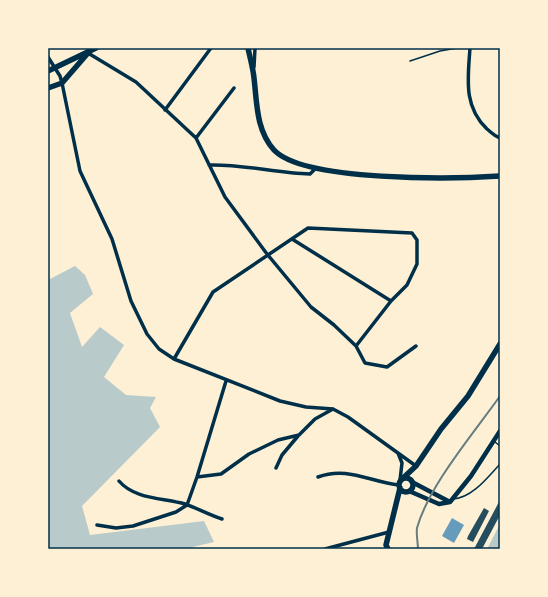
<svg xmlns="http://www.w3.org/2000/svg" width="548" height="597" font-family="Inter,sans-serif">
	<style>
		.green { fill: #b9caca }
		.water { fill: #669bbc }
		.building { fill: #264d5e }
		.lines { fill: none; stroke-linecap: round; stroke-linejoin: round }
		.service { stroke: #003049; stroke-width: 1.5 }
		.minor { stroke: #003049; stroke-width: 3.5 }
		.secondary { stroke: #003049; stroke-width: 4.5 }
		.primary { stroke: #003049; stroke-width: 5.5 }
		.rail { stroke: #657d81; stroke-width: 2 }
		.neatline { fill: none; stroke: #003049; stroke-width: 1.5 }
	</style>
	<rect width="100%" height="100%" fill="#fdf0d5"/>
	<path class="green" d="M 75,266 L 85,275 L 93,294 L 70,313 L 82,347 L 100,327 L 124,345 L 104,377 L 126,395 L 156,397 L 150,408 L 160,427 L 82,506 L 90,535 L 204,521 L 214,542 L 184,549 L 48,549 L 48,280 Z
		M 500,524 L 500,549 L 487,549 Z"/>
	<path class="water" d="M 452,518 L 464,525 L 454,543 L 442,536 Z"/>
	<path class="building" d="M 500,500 L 500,515 L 482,549 L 474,549 Z
		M 484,508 L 489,511 L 473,542 L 467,539 L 468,536 Z"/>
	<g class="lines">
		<path class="service" d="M 410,61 L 440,51 L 457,48
			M 495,442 L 500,446
			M 453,499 C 472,498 488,477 500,464"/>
		<path class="minor" d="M 470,48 C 468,78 463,106 487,129 C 492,133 494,136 500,138
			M 88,53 L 136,82 L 196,138 L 225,197 L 267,254 L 311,307 L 334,325 L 356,346 L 365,363 L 387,367 L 416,346
			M 48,57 L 60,76 L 62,83 L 80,171 L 112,239 L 131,301 L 147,334 L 159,349 L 174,359 L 280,401 L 306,407 L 333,409 L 348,417 L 416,466
			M 254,67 L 255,48
			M 165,110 L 211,48
			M 196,138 L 234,88
			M 209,165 C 243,164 276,173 310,174 L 316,168
			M 292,239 L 391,301
			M 174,359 L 213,292 L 308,228 L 412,233 L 417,240 L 417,264 L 407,285 L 391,301 L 356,346
			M 398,453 L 402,463 L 400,480
			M 276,468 L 282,455 L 298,436
			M 197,477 L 221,474 L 249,454 L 278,440 L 299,435 L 315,419 L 333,409
			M 318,477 C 347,466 370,482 399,485
			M 119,481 C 134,499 163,498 185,504 C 197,508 209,515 222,519
			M 97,525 L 116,528 L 133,526 L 176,512 L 187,505 L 197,477 L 226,381
			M 325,549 L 389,532"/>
		<path class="secondary" d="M 412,482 L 450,502
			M 409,491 L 439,504 L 450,502 L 471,476 L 500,431"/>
		<path class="primary" d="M 248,48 C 250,58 253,68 254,78 C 257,103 256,130 274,150 C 304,182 455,179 500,176
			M 48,71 L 96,48
			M 48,88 L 62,83 L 88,53
			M399 485a7 7 0 1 1 14 0a7 7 0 1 1-14 0Z
			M 402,479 L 416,466 L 441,429 L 468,396 L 500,344
			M 388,549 L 386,545 L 400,488"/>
		<path class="rail" d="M 418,549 C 418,543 416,534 417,528 C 429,485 474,433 500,396"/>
	</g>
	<rect width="548" height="597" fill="none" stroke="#fdf0d5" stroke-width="98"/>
	<rect x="49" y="49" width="450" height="499" class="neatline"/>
</svg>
